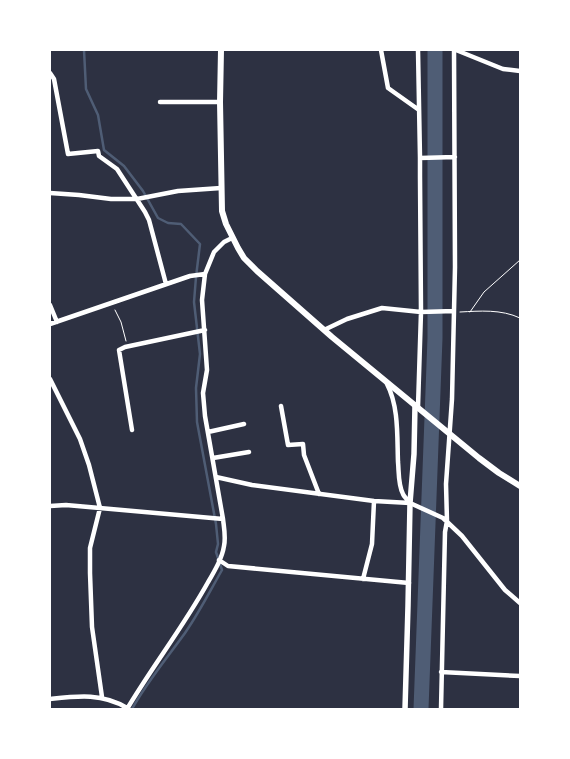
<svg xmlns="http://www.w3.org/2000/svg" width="570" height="759" font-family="Jost,sans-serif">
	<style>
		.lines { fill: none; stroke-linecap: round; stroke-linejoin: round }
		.stream { stroke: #4f5d75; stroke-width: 2.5 }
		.river { stroke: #4f5d75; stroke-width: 15 }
		.path { stroke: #fff; stroke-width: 1 }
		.minor { stroke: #fff; stroke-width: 4.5 }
		.tertiary { stroke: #fff; stroke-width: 5.5 }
		.secondary { stroke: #fff; stroke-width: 6 }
	</style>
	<rect width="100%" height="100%" fill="#2d3142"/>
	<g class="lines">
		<path class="stream" d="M 84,50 L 86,89 L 98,115 L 104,150 L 124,166 L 143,191 L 158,218 L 168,223 L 181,224 L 200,244 L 196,277 L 194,302 L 200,354 L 196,388 L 197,422 L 216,524 L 218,544 L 216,552 L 222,570 C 210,591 199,613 185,633 C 167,658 147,682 132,709"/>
		<path class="river" d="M 421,709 L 435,338 L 435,50"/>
		<path class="path" d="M 115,310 L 121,322 L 126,341
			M 460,312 C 480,311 501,309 520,318
			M 470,312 L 484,292 L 520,260"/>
		<path class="minor" d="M 381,50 L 388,88 L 419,110
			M 456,50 L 503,69 L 520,71
			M 50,73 L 54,79 L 68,154 L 98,151 L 99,156 L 117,169 L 145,212 L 149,220 L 166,284
			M 160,102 L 220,102
			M 420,158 L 455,157
			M 50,193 L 79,195 L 111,199 L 137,199 L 178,191 L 221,188
			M 50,305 L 57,322
			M 50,324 L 190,276 L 205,274
			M 324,330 L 347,319 L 382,308 L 421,312 L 454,311
			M 50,379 L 80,439 L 89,465 L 100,508 L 90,548 L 90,573 L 92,627 L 102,697
			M 387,384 C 399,407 397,437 398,462 C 399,472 398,485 403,494 C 404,497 408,500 410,503
			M 281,406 L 288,445 L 303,444 L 304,455 L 319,494
			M 418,407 L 421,312 L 420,177 L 420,158 L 418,50
			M 132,430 L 119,350 L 125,347 L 205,330
			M 208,432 L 244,424
			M 213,458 L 249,452
			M 216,477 L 252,485 L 374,501 L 410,503 L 443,518 L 462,536 L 505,590 L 520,603
			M 50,506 L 66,505 L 223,519
			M 219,560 L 228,566 L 409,583
			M 363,579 L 372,544 L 374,501
			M 441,672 L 520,676
			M 50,699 C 78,696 102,693 127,708
			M 127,709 C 152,667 183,627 207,584 C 214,572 222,559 224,546 C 226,537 224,528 223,519 L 205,416 L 203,393 L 207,370 L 202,300 L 205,274 L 214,252 L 224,242 L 232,238
			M 441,709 L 445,532 L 447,521 L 446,484 L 452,399 L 455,267 L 454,50"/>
		<path class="tertiary" d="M 405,709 L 408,606 L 410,503 L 414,454 L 415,405"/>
		<path class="secondary" d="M 221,50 L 220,102 L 222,211 L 226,224 L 238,248 L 244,258 L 257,271 L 332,337 L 479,458 L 499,473 L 520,486"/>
	</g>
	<rect width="570" height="759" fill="none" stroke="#ffffff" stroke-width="102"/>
</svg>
